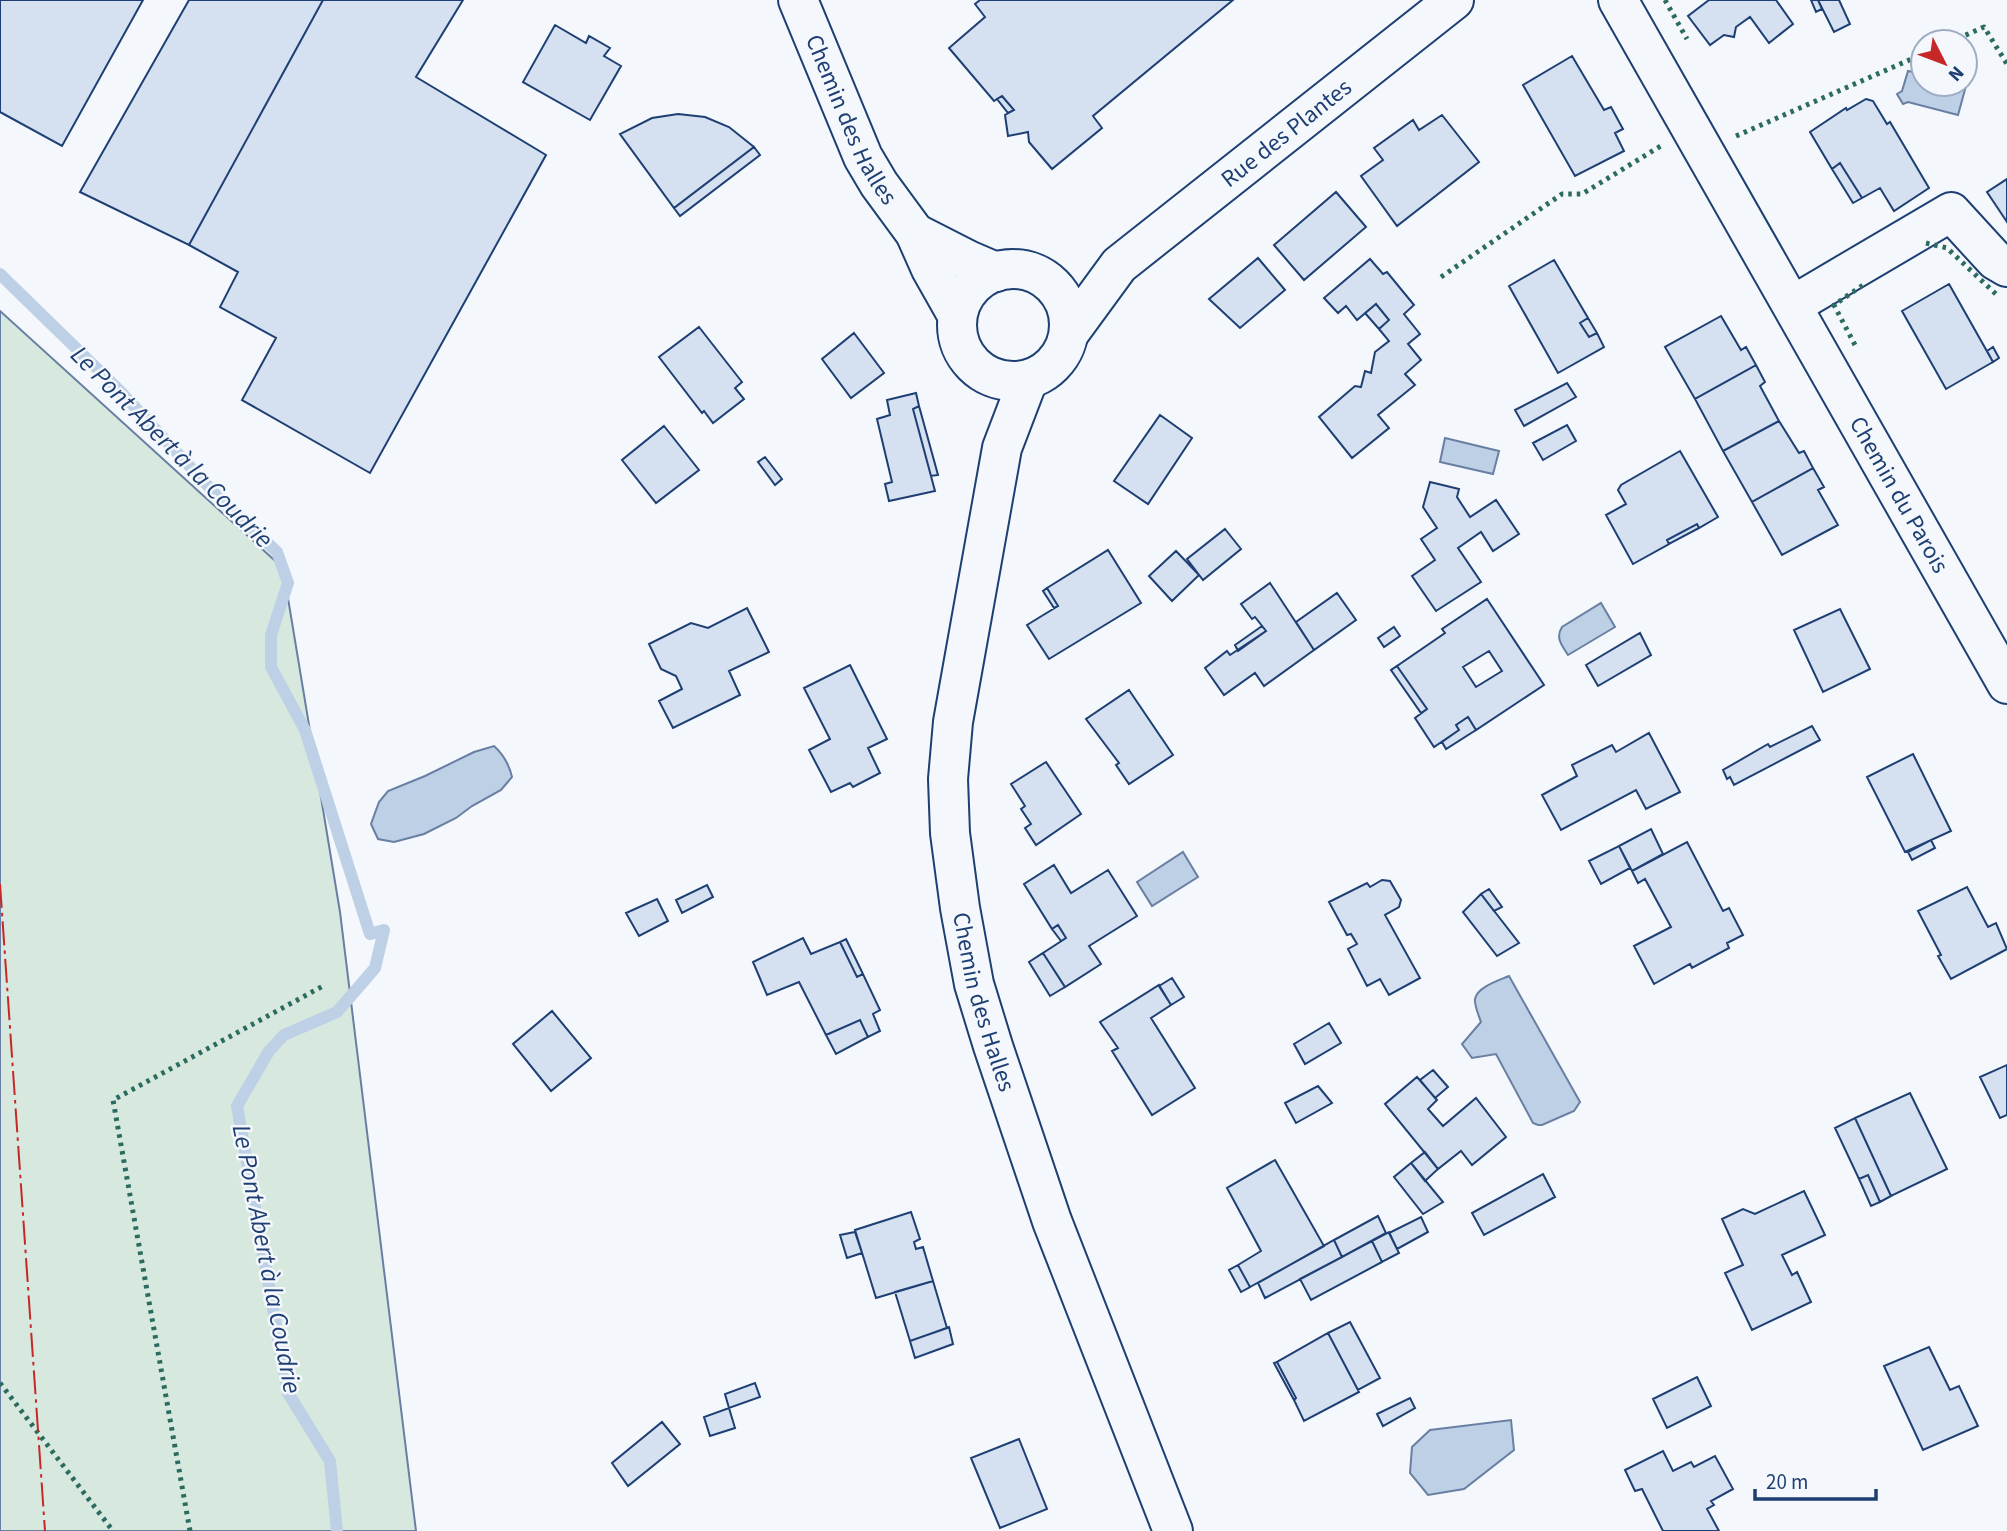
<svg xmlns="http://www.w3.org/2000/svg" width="2007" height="1531" font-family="'Source Sans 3',sans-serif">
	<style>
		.green { fill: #d7e8df; stroke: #687fa3; stroke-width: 2 }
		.water { fill: #bed0e5; stroke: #687fa3; stroke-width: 2 }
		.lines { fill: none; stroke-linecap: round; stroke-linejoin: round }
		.stream { stroke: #bed0e5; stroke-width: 12 }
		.building { fill: #d5e0f0; stroke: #1d3f73; stroke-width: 2; fill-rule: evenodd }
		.minor-casing { stroke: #1d3f73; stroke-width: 42 }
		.minor { stroke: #f4f7fb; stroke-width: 38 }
		.hedge { stroke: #2c6c60; stroke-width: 5; stroke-dasharray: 3.5 5; stroke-linecap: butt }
		.power { stroke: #c62828; stroke-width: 2; stroke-dasharray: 24 5 3.5 5; stroke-linecap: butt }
		.labels { text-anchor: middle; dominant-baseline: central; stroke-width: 5; stroke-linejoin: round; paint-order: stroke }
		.street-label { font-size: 24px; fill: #1d3f73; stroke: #f4f7fb }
		.water-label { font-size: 26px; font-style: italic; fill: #1d3f73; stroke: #f4f7fb }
	</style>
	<rect width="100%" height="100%" fill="#f4f7fb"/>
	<path class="green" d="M 0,311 L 283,568 L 340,912 L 416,1531 L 0,1531 Z"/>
	<path class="water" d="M 1908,71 L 1923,74 L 1923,84 L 1959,84 L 1966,86 L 1958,115 L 1908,102 L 1903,104 L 1897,94 L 1902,91 Z
		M 1445,438 L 1499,451 L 1493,474 L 1440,462 Z
		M 1601,603 L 1615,627 L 1568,655 C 1562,645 1555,638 1562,627 Z
		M 494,746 C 504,755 509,764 512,777 L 501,790 L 472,806 L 456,818 L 424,834 L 394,842 L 378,839 L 371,824 L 379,802 L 388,791 L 425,776 L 474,752 Z
		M 1183,852 L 1198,877 L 1152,906 L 1137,882 Z
		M 1509,976 L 1580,1102 L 1574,1111 L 1542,1125 L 1538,1125 L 1533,1123 L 1496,1054 L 1472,1058 L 1462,1044 L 1481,1022 C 1479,1016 1474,1005 1475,999 C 1477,987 1500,980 1509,976 Z
		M 1511,1420 L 1514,1450 L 1464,1489 L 1428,1495 L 1410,1473 L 1412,1447 L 1430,1430 Z"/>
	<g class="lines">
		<path class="stream" d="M 0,274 L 120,391 L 220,499 L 277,552 L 288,583 L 271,635 L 271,667 L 305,730 L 370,934 L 384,930 L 375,968 L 337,1012 L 284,1035 L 269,1051 L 237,1106 L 288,1393 L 330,1461 L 337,1531"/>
	</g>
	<path class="building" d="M 0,0 L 143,0 L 62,146 L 0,112 Z
		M 189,0 L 323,0 L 189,245 L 80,192 Z
		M 323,0 L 463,0 L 416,77 L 546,155 L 370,473 L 242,400 L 276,338 L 220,307 L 238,272 L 189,245 Z
		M 980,0 L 1233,0 L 1093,116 L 1102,128 L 1052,169 L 1029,142 L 1028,132 L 1008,136 L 1005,115 L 1014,110 L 1002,96 L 994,101 L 949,48 L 985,17 L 975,4 Z
		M 1709,0 L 1776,0 L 1793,24 L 1769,43 L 1750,17 L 1736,27 L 1734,37 L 1724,35 L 1710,45 L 1688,16 Z
		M 1811,0 L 1818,0 L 1822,9 L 1816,12 Z
		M 1818,0 L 1839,0 L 1850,24 L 1834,32 Z
		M 555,25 L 586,43 L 589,36 L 610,48 L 604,56 L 621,66 L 590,120 L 523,82 Z
		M 1572,56 L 1604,110 L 1611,107 L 1623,129 L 1615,133 L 1624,151 L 1575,176 L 1523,85 Z
		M 1002,96 L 1014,110 L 1008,113 L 997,99 Z
		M 1866,99 L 1873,101 L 1887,124 L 1890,122 L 1929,188 L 1894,211 L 1880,188 L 1862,198 L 1840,163 L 1832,169 L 1810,132 L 1846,108 L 1847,110 Z
		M 678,114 L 705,117 L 729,127 L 754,147 L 674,208 L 620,134 L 652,118 Z
		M 1442,115 L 1479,162 L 1397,226 L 1361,176 L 1383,160 L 1374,148 L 1413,120 L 1419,130 Z
		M 754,147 L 760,155 L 680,216 L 674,208 Z
		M 1840,163 L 1862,198 L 1853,203 L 1832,169 Z
		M 2007,179 L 2007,222 L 1987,192 Z
		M 1336,192 L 1366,227 L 1304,280 L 1274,245 Z
		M 1258,258 L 1285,290 L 1240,328 L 1209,299 Z
		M 1370,259 L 1383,274 L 1387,272 L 1414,305 L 1404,314 L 1420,334 L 1408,344 L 1421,360 L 1405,374 L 1415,385 L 1378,415 L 1389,428 L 1352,458 L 1319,417 L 1355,386 L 1361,387 L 1365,371 L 1371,373 L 1375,352 L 1389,341 L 1379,329 L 1389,320 L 1376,304 L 1357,320 L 1346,306 L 1338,313 L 1324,298 Z
		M 1554,260 L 1588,318 L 1580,323 L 1589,337 L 1597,333 L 1604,347 L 1558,373 L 1509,286 Z
		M 1949,284 L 1993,362 L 1946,389 L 1902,311 Z
		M 1376,304 L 1389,320 L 1379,329 L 1365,313 Z
		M 1721,316 L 1741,350 L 1746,347 L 1756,365 L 1695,399 L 1665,347 Z
		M 1588,318 L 1597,333 L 1589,337 L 1580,323 Z
		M 699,327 L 742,382 L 735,388 L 744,399 L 713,423 L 704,411 L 702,413 L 659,357 Z
		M 854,333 L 884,373 L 851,398 L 822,359 Z
		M 1993,347 L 1999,358 L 1993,362 L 1987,351 Z
		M 1756,365 L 1765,382 L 1760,386 L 1779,421 L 1723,451 L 1695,399 Z
		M 1567,383 L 1576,397 L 1524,426 L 1515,410 Z
		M 916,393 L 919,406 L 913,409 L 935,491 L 889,501 L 885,484 L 892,482 L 877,419 L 890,415 L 887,400 Z
		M 919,406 L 938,475 L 931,476 L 913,409 Z
		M 1160,415 L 1192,438 L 1148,504 L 1114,481 Z
		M 1779,421 L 1799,453 L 1804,451 L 1813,468 L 1752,502 L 1723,451 Z
		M 1567,425 L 1576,441 L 1543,460 L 1533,443 Z
		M 664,426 L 699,470 L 656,503 L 622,460 Z
		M 1680,451 L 1718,517 L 1699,528 L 1697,524 L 1667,540 L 1669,544 L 1633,564 L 1606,515 L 1626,504 L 1618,490 L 1621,485 Z
		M 765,457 L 782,479 L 775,485 L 758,462 Z
		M 1813,468 L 1824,487 L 1818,490 L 1838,525 L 1782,555 L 1752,502 Z
		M 1430,482 L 1459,489 L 1457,497 L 1470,517 L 1496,500 L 1519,534 L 1493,551 L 1481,532 L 1458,548 L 1481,582 L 1436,611 L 1412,576 L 1435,560 L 1421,539 L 1437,528 L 1423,507 Z
		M 1697,524 L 1699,528 L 1669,544 L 1667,540 Z
		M 1225,529 L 1241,549 L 1203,580 L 1187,559 Z
		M 1108,550 L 1141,603 L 1049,659 L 1027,625 L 1058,606 L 1047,588 Z
		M 1176,551 L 1199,575 L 1172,601 L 1149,576 Z
		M 1270,583 L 1314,650 L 1264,686 L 1255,673 L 1224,695 L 1205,668 L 1227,651 L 1230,655 L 1266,631 L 1255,617 L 1252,619 L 1241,604 Z
		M 1047,588 L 1058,606 L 1054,608 L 1043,591 Z
		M 1337,593 L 1356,620 L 1314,650 L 1296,622 Z
		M 1487,599 L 1544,685 L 1476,730 L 1468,717 L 1456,725 L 1459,730 L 1434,747 L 1415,718 L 1427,709 L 1397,666 L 1445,633 L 1442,629 ZM 1489,651 L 1502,671 L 1476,687 L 1463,667 Z
		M 747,608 L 769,652 L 729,671 L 740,695 L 673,728 L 659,701 L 682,689 L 676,676 L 661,669 L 649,644 L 691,623 L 708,628 Z
		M 1840,609 L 1870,669 L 1823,692 L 1794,630 Z
		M 1262,626 L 1266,631 L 1238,651 L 1235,645 Z
		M 1394,627 L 1400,636 L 1384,647 L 1378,638 Z
		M 1640,633 L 1651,655 L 1598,686 L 1586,665 Z
		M 850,665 L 887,739 L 868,748 L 880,773 L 853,787 L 850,783 L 831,792 L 809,750 L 830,739 L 804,688 Z
		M 1397,666 L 1427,709 L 1421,713 L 1391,670 Z
		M 1129,690 L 1173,755 L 1129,784 L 1116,765 L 1119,763 L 1086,719 Z
		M 1468,717 L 1476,730 L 1446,749 L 1442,742 L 1459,730 L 1456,725 Z
		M 1812,726 L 1820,740 L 1734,785 L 1730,777 L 1727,779 L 1723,770 L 1768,744 L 1770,747 Z
		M 1649,733 L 1680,792 L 1646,809 L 1636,790 L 1561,830 L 1542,795 L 1577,776 L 1572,765 L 1612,745 L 1616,752 Z
		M 1913,754 L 1951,831 L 1905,852 L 1867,777 Z
		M 1046,762 L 1081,814 L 1036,845 L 1025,828 L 1031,824 L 1021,809 L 1025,806 L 1011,784 Z
		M 1651,829 L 1663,854 L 1632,871 L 1619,846 Z
		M 1931,840 L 1935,848 L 1912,860 L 1908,852 Z
		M 1687,842 L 1723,911 L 1729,908 L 1743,935 L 1727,943 L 1729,948 L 1692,968 L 1690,964 L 1654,984 L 1634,946 L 1671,927 L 1645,879 L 1638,883 L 1632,871 Z
		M 1619,846 L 1630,868 L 1601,884 L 1589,861 Z
		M 1054,865 L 1071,893 L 1108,870 L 1137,916 L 1089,946 L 1101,964 L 1065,987 L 1043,953 L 1066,938 L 1058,925 L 1052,929 L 1024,884 Z
		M 1382,880 L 1390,881 L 1401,900 L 1399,907 L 1385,915 L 1420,978 L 1389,995 L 1380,979 L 1367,986 L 1348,949 L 1357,944 L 1351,934 L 1347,935 L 1329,902 L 1367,883 L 1370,887 Z
		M 707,885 L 713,897 L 682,913 L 676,900 Z
		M 1967,887 L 1988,927 L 1996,923 L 2007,949 L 1951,979 L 1938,956 L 1941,955 L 1918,911 Z
		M 1489,889 L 1502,907 L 1494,911 L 1481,894 Z
		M 1481,894 L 1519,943 L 1497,956 L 1463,912 Z
		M 657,899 L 668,921 L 639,936 L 626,913 Z
		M 1058,925 L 1066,938 L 1061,941 L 1052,929 Z
		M 803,938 L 811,954 L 840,942 L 857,977 L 863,974 L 880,1010 L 873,1014 L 880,1031 L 868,1037 L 860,1020 L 826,1035 L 799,982 L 767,995 L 753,962 Z
		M 846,939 L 863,974 L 857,977 L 840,942 Z
		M 1043,953 L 1065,987 L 1050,996 L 1029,962 Z
		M 1172,978 L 1184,997 L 1171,1005 L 1159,986 Z
		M 1159,985 L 1171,1005 L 1151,1018 L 1195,1088 L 1152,1115 L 1112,1051 L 1118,1048 L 1100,1022 Z
		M 552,1011 L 591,1058 L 551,1091 L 513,1044 Z
		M 860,1020 L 868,1037 L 836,1054 L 826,1035 Z
		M 1329,1023 L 1341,1043 L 1305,1064 L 1294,1044 Z
		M 2007,1065 L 2007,1115 L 2000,1118 L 1980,1077 Z
		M 1433,1070 L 1448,1087 L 1435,1098 L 1420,1080 Z
		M 1417,1077 L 1437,1100 L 1428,1109 L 1443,1126 L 1476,1098 L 1506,1137 L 1472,1165 L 1461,1151 L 1438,1169 L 1385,1104 Z
		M 1318,1086 L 1332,1103 L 1296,1123 L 1285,1103 Z
		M 1910,1093 L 1947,1169 L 1891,1196 L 1855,1118 Z
		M 1855,1118 L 1891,1196 L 1880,1202 L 1868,1175 L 1859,1179 L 1835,1128 Z
		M 1425,1152 L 1438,1169 L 1425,1181 L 1411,1163 Z
		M 1275,1160 L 1324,1246 L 1250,1287 L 1238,1265 L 1261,1251 L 1227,1188 Z
		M 1411,1163 L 1443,1202 L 1423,1214 L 1394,1177 Z
		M 1543,1174 L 1555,1197 L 1484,1235 L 1472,1213 Z
		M 1868,1175 L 1880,1202 L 1871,1206 L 1859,1179 Z
		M 1804,1191 L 1825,1235 L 1782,1255 L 1792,1275 L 1797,1272 L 1811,1302 L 1752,1330 L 1725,1273 L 1743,1265 L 1722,1219 L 1743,1209 L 1755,1214 Z
		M 911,1212 L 920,1239 L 914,1242 L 916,1249 L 923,1247 L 933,1281 L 876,1298 L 855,1230 Z
		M 1378,1216 L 1386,1233 L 1342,1257 L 1334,1240 Z
		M 1421,1217 L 1428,1232 L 1397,1249 L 1389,1233 Z
		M 855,1232 L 862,1253 L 847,1258 L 840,1235 Z
		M 1389,1232 L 1399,1253 L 1382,1262 L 1372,1241 Z
		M 1334,1240 L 1342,1257 L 1265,1298 L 1258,1283 Z
		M 1372,1241 L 1382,1262 L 1311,1300 L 1300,1279 Z
		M 1238,1265 L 1250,1287 L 1241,1292 L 1229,1270 Z
		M 933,1281 L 947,1328 L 910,1341 L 895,1292 Z
		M 1350,1322 L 1380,1378 L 1358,1390 L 1328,1333 Z
		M 949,1327 L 953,1344 L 915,1358 L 910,1341 Z
		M 1328,1333 L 1359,1392 L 1304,1421 L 1294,1400 L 1296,1398 L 1277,1362 Z
		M 1929,1347 L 1950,1390 L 1959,1386 L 1978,1426 L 1923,1450 L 1884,1366 Z
		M 1277,1362 L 1296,1398 L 1294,1400 L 1274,1363 Z
		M 1697,1377 L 1711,1406 L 1667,1428 L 1653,1399 Z
		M 755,1383 L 760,1397 L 729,1408 L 725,1394 Z
		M 1410,1398 L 1415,1408 L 1383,1426 L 1377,1414 Z
		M 729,1408 L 735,1428 L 710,1436 L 704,1417 Z
		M 662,1422 L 680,1444 L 628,1486 L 612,1463 Z
		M 1019,1439 L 1047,1509 L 1000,1528 L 971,1458 Z
		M 1663,1451 L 1673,1471 L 1691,1462 L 1694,1467 L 1715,1456 L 1733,1489 L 1711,1501 L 1714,1505 L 1707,1509 L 1719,1531 L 1663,1531 L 1642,1489 L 1635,1491 L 1625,1470 Z"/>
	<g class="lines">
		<g class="minor-casing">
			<g id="minor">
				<path id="s1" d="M 798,0 L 863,157 L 879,184 L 915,233 L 931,269 L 957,315"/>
				<path id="s2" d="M 1618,0 L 2007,684"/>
				<path d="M 915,233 L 968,260 L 996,272"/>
				<circle cx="1013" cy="325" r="56"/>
				<path d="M 1793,305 L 1951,212 L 1995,260 L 2007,267"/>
				<path id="s3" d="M 1070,332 L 1119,265 L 1454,0"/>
				<path id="s4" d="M 1028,380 L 1002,448 L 953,722 L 948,779 L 950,833 L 960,908 L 974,984 L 993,1046 L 1052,1221 L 1173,1531"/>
			</g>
		</g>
		<use href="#minor" class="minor"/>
		<path class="hedge" d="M 1665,0 L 1687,39
			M 1950,42 L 1984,27 L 2007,64
			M 1736,136 L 1923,54
			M 1926,243 L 1947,248 L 1998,296
			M 1441,277 L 1562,194 L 1582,194 L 1664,144
			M 1855,345 L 1834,305 L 1863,285
			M 0,1383 L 113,1531
			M 190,1531 L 113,1100 L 323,986"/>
		<path class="power" d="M 0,884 L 45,1531"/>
	</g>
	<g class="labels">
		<g class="street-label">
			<text stroke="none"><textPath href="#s1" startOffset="131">Chemin des Halles</textPath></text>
			<text stroke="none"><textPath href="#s3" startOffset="296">Rue des Plantes</textPath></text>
			<text stroke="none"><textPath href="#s2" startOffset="569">Chemin du Parois</textPath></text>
			<text stroke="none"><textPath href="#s4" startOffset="635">Chemin des Halles</textPath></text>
		</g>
		<g class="water-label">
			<text transform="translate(172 447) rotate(45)">Le Pont Abert à la Coudrie</text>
			<text transform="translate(267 1259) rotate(79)">Le Pont Abert à la Coudrie</text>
		</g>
	</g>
	<g transform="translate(1944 63) rotate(132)"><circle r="33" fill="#f4f7fb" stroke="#9eadc5" stroke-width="2"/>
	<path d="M0-5L12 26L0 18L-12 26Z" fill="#c62828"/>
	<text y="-10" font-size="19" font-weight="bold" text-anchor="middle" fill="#1d3f73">N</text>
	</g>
	<path d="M1755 1489v10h121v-10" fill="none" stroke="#1d3f73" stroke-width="3.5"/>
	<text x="1766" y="1489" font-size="21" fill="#1d3f73" stroke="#f4f7fb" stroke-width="5" paint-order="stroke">20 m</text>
</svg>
